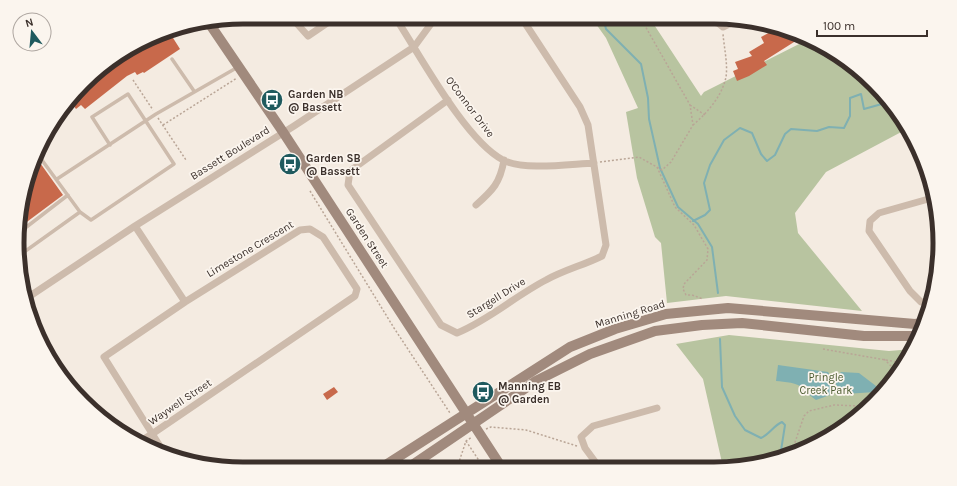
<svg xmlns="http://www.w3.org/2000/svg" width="957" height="486" font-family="Karla,sans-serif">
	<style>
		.green { fill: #b8c4a0 }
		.water { fill: #7fb0b2 }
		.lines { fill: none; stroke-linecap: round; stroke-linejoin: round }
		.stream { stroke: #7fb0b2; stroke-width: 2 }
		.building { fill: #c8694b }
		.path { stroke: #b9a596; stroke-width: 1.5; stroke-dasharray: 2 2; stroke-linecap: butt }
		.lane { stroke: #cdbbac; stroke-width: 3.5 }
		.street { stroke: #cdbbac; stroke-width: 7 }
		.secondary { stroke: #a18a7d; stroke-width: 10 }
		.labels { text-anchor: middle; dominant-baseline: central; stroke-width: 3.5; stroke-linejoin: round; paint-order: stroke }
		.poi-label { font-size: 11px; font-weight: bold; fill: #3b302b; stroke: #fbf5ee; text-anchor: start }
		.street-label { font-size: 11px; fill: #3b302b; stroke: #fbf5ee }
		.park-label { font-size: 11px; fill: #4a5a2e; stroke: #fbf5ee }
		.rim { fill: none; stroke: #3b302b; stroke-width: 5 }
	</style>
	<rect width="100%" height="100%" fill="#f4ebe1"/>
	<path class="green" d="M 591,17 L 649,17 L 701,96 L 704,92 L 809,39 L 814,40 L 884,94 L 905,130 L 826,172 L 795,213 L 798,233 L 862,311 L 726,296 L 667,303 L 661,243 L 655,237 L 637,178 L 626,112 L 638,108 L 606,38 Z
		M 729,335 L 889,351 L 913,349 C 904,363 895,379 884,392 C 848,436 780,467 723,467 L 703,379 L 676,344 Z"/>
	<path class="water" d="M 778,365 L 828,372 L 831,377 L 830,395 L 816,400 C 811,397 808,393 804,389 C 797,382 785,382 776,381 Z
		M 841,372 L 859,373 L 876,386 L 875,392 L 845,394 L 836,385 L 835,379 Z"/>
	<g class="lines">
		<path class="stream" d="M 603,17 L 606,29 L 641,64 L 648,98 L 649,119 L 660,168 L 678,207 L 698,224 L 712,247 L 718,293
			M 693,221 L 705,215 L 710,210 L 704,183 L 710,165 L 724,140 L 740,128 L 752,133 L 761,154 L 767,161 L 775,155 L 785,134 L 791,129 L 817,131 L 829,127 L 844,128 L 850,116 L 850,98 L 861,94 L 864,109 L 889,102
			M 720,339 L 722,387 L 735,416 L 745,430 L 761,438 C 770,434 773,426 782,422 L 785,425 L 780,457"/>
	</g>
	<path class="building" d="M 168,30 L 180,49 L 144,73 L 143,72 L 137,75 L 135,72 L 127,76 L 85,109 L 81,105 L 76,109 L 70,101 L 105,64 Z
		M 774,30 L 802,37 L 764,61 L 767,65 L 749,76 L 737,81 L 733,71 L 738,69 L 735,62 L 752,56 L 749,52 L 764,43 L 761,37 Z
		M 38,160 L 63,195 L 20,227 L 21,199 Z
		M 334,387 L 338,392 L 327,400 L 323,394 Z"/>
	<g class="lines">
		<path class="path" d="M 133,80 L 153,110
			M 690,105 L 705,115
			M 158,118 L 186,160
			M 163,125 L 237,78
			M 693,125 C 708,112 722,96 726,77 C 728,64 724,47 723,34
			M 600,162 L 639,157 L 662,170 L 671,162 L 693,125 L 690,105 L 640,17
			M 657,167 L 675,207 L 694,225 L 708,249 L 707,260 L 684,284 L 683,289 L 686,295 L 692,295 L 703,299
			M 310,191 L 394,328 L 450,413
			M 823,349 L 903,363
			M 884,359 L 897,372
			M 486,429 L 491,427 L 526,430 L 577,446
			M 466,441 L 484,468
			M 791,454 L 804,416 L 809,411 L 834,405 L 860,406 L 873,402
			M 457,468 L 466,441 L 472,437"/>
		<path class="lane" d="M 172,59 L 194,91
			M 57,179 L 156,114 L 238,67
			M 80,212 L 91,220 L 174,164 L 128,94 L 92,117 L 110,145
			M 20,232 L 68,195
			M 20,255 L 80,212 L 39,156"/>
		<path class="street" d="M 291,17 L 308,36 L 336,17
			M 395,17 C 420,55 465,140 503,160 C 524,171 570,164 594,163
			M 711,17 L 723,27 L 737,20
			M 448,100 L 350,171 L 348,185 L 441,325 L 457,333 C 489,320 515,296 546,280 C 564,270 584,265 602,256 L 606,245 L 588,125 L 580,107 L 521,17
			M 476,205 C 493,190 500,183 504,160
			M 135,226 L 185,302
			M 27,298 L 135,226 L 294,126 L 414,47 L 436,17
			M 928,302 L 921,302 L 910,291 L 869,231 L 870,221 L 879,213 L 932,198
			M 139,442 L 152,434 L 355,296 L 357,289 L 323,237 L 310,229 L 300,230 L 185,302 L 104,357 L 163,451
			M 599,467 L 585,448 L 581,437 L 593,426 L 657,408
			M 272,468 L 275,466"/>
		<path class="secondary" d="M 209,23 L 283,132 L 502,468
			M 381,468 L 570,347 L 615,329 L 666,314 L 728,308 L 915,324 L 922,323
			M 408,468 L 536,381 L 590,354 L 655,331 L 702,325 L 742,323 L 864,336 L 919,336"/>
	</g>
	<defs>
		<g id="bus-disc" transform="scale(1.15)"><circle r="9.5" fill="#1f5a5e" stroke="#fbf5ee"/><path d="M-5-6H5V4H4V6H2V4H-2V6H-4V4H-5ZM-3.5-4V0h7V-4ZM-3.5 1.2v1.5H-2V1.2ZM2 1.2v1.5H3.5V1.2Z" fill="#fff"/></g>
	</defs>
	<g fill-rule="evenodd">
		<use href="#bus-disc" x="272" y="100"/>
		<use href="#bus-disc" x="290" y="164"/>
		<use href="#bus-disc" x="483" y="392"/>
	</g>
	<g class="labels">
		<g class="poi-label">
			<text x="288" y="94">Garden NB<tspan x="288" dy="13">@ Bassett</tspan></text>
			<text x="306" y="158">Garden SB<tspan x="306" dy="13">@ Bassett</tspan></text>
			<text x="498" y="386">Manning EB<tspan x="498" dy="13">@ Garden</tspan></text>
		</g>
		<g class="street-label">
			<text transform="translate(470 107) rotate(53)">O'Connor Drive</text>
			<text transform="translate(230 153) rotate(-32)">Bassett Boulevard</text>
			<text transform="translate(367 238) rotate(57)">Garden Street</text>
			<text transform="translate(250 249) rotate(-31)">Limestone Crescent</text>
			<text transform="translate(496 298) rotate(-32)">Stargell Drive</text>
			<text transform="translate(630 314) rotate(-17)">Manning Road</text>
			<text transform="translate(180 402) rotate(-34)">Waywell Street</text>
		</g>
		<g class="park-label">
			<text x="826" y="377">Pringle<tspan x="826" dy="13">Creek Park</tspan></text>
		</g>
	</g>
	<path d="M0 0H957V486H0ZM243 24H714A219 219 0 0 1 933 243V243A219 219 0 0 1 714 462H243A219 219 0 0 1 24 243V243A219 219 0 0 1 243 24Z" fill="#fbf5ee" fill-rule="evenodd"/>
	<path class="rim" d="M243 24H714A219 219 0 0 1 933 243V243A219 219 0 0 1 714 462H243A219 219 0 0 1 24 243V243A219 219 0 0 1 243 24Z"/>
	<g transform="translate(32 32) rotate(344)"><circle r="19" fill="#fbf5ee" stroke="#aea6a0"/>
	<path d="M0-3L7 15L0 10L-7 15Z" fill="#1f5a5e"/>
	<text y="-6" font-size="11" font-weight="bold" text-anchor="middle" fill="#3b302b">N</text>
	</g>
	<path d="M817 30v6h110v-6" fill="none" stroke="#3b302b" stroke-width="2"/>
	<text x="823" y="30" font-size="12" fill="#3b302b" stroke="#fbf5ee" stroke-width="3" paint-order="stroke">100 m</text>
</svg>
